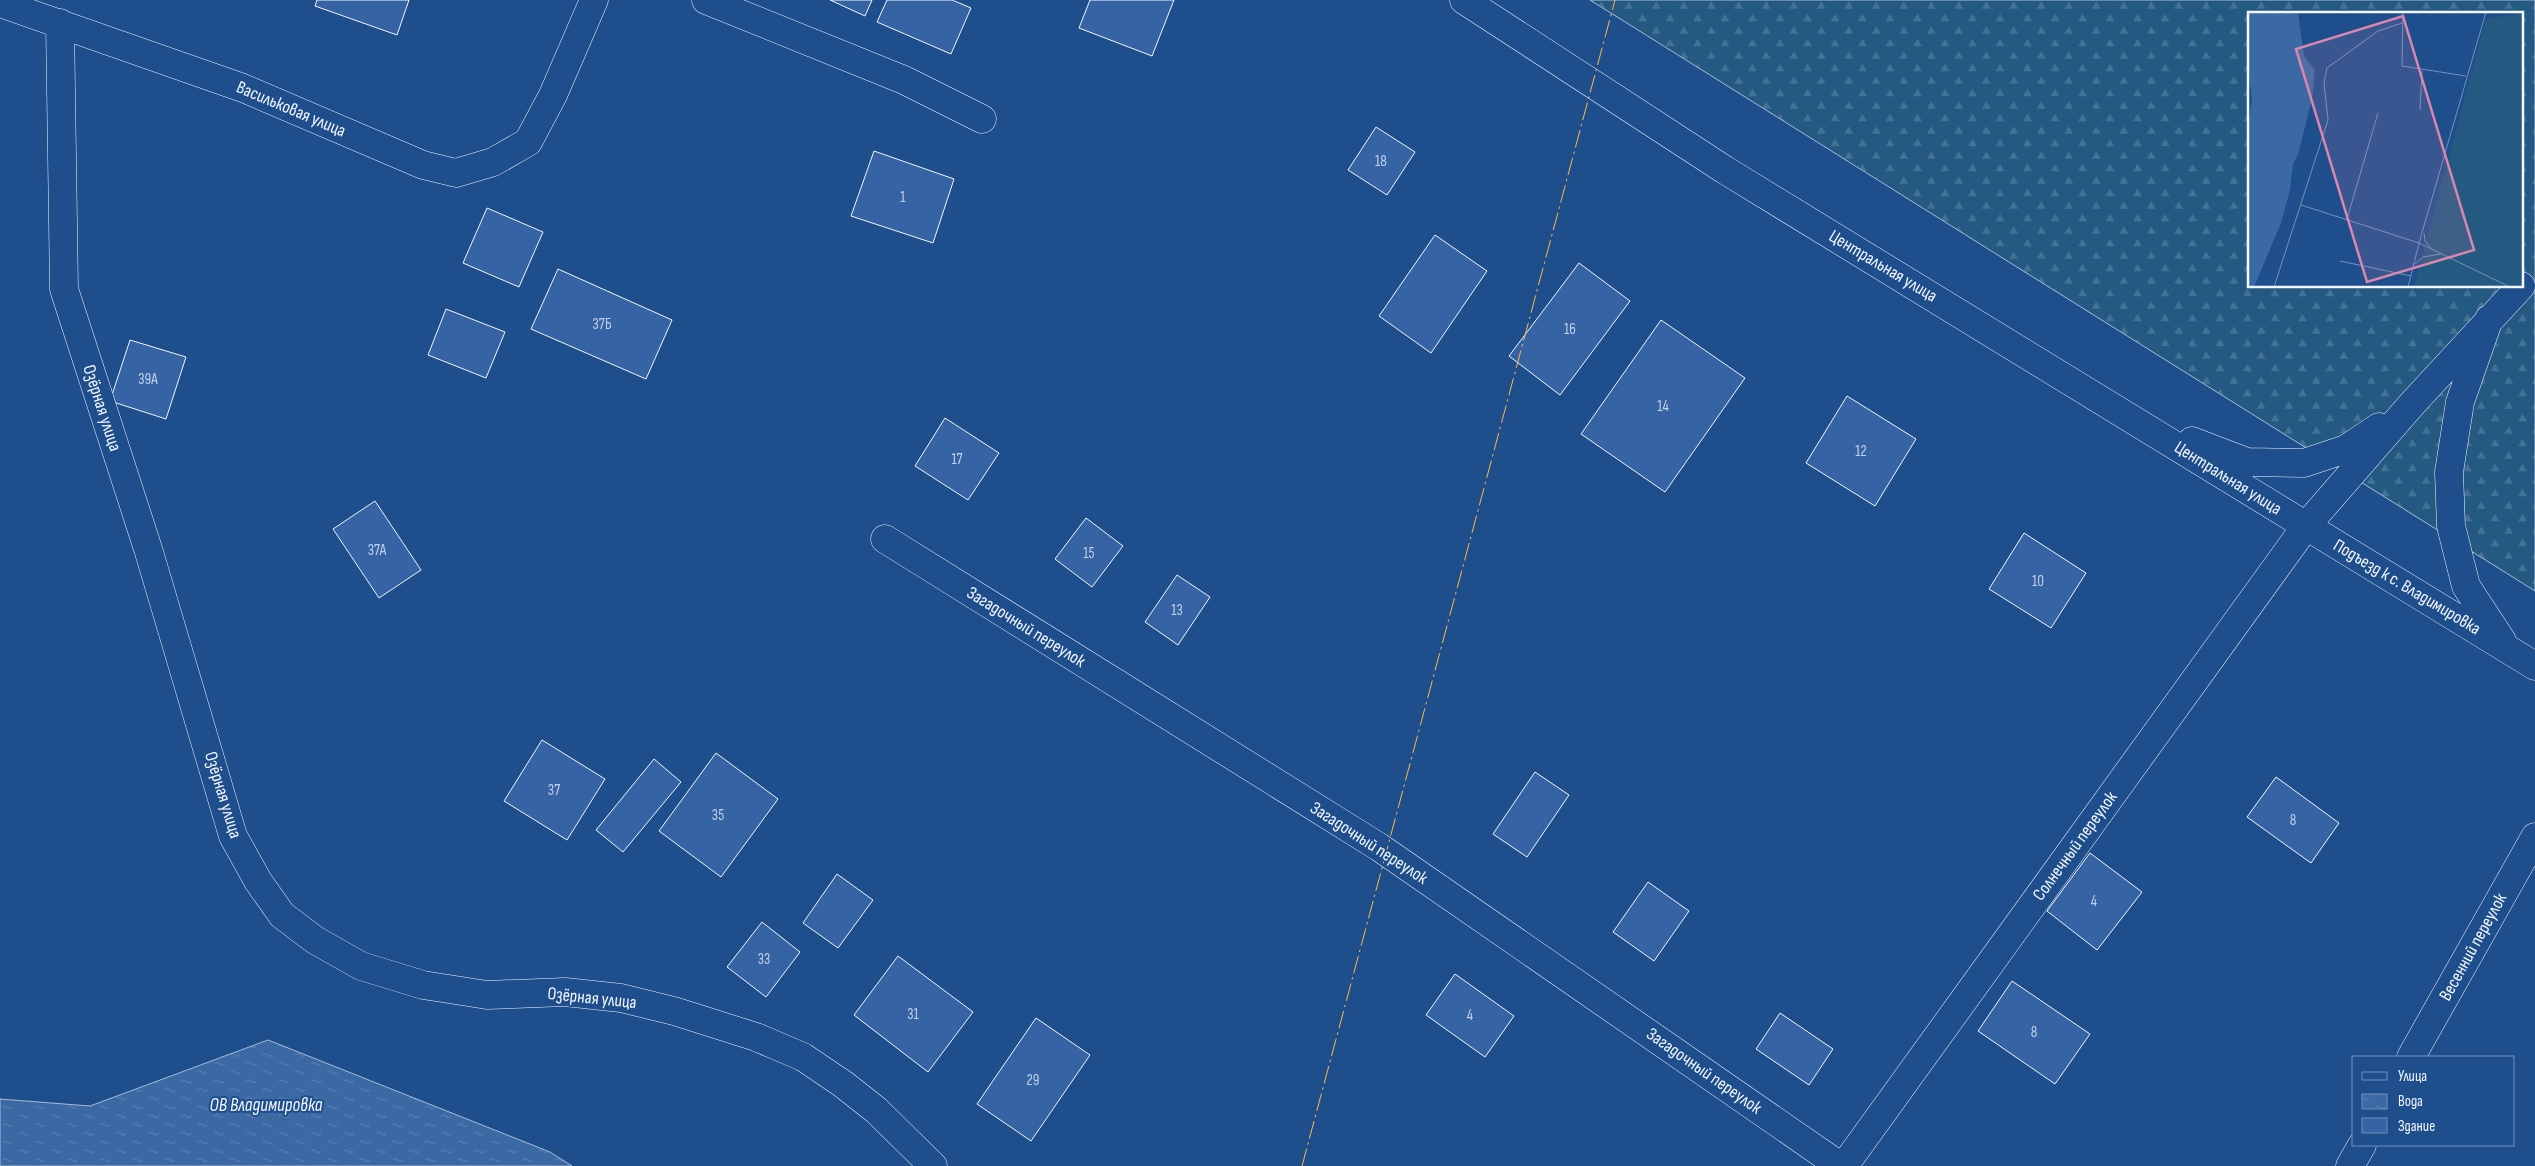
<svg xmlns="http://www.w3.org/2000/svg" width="2535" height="1166" font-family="'Sofia Sans Condensed',sans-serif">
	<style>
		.forest { fill: url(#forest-firs); stroke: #a8bbd7; fill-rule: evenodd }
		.water { fill: url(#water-ripples); stroke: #a8bbd7 }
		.building { fill: #3563a3; stroke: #f2f6ff }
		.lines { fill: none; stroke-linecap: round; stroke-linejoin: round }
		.street-casing { stroke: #f2f6ff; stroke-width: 29 }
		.secondary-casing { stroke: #f2f6ff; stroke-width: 29 }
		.street { stroke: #1f4e8c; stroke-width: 28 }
		.secondary { stroke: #1f4e8c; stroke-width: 28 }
		.power { stroke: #ffb74d; stroke-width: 1; stroke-dasharray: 18 4 2.5 4; stroke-linecap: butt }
		.labels { text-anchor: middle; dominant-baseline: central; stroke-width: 4; stroke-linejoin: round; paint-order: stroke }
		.number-label { font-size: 15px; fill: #c3d1e8 }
		.street-label { font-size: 18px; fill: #f2f6ff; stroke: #1f4e8c }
		.water-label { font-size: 19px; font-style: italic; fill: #f2f6ff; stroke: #1f4e8c }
		.inset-road { fill: none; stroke: #7391ba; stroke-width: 1 }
		.view { fill: #da87ad; fill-opacity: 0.15; stroke: #da87ad; stroke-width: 2.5 }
		.inset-edge { fill: none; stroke: #f2f6ff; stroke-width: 2.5 }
	</style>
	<defs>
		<pattern id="forest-firs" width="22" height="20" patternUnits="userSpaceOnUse" patternTransform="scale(1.25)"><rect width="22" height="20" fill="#245a82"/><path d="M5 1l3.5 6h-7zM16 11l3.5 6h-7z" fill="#447295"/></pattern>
		<pattern id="water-ripples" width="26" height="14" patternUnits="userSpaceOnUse" patternTransform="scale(1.25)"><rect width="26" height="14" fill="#3b69a3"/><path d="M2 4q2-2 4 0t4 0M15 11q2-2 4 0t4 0" fill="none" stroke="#587fb1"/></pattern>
	</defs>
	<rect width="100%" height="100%" fill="#1f4e8c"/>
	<path class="forest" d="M 1590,0 L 2535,0 L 2535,591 ZM 2249,14 L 2521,14 L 2521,286 L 2249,286 Z"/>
	<path class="water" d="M 268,1040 L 550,1152 L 572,1166 L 0,1166 L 0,1099 L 90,1106 Z"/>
	<path class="building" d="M 317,0 L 409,0 L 397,35 L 315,6 Z
		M 830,0 L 872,0 L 865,16 Z
		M 887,0 L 952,0 L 971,8 L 951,54 L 877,22 Z
		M 1090,0 L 1174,0 L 1152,56 L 1079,28 Z
		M 1376,127 L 1415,152 L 1387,195 L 1348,170 Z
		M 874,151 L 954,179 L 933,243 L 851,216 Z
		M 487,208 L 543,232 L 519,287 L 463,263 Z
		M 1435,235 L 1487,271 L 1431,353 L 1379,316 Z
		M 1579,263 L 1630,301 L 1560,395 L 1509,356 Z
		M 558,269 L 672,320 L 646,379 L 531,329 Z
		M 446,309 L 505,332 L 486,378 L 428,355 Z
		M 1661,320 L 1745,378 L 1665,492 L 1581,434 Z
		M 130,340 L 186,357 L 166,419 L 110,401 Z
		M 1847,396 L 1916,439 L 1875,506 L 1806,463 Z
		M 945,418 L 999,453 L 968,500 L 915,466 Z
		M 375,501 L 421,570 L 379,598 L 333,529 Z
		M 1086,518 L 1123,546 L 1092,587 L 1055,559 Z
		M 2024,533 L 2086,573 L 2051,628 L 1989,589 Z
		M 1177,575 L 1210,597 L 1178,645 L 1145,622 Z
		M 542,740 L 605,779 L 567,840 L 504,801 Z
		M 716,753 L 778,799 L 721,877 L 659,831 Z
		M 654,759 L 681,782 L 623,852 L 596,830 Z
		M 1535,772 L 1569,795 L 1527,857 L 1493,834 Z
		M 2276,777 L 2339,823 L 2311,863 L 2247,817 Z
		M 2090,853 L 2142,892 L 2097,950 L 2047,911 Z
		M 837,874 L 873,900 L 838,948 L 803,923 Z
		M 1648,882 L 1689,911 L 1654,961 L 1613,932 Z
		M 762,922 L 800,952 L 766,997 L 727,967 Z
		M 898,956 L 973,1012 L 928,1072 L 854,1015 Z
		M 1455,974 L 1514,1016 L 1485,1057 L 1426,1015 Z
		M 2012,981 L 2090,1034 L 2055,1084 L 1978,1031 Z
		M 1780,1013 L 1833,1049 L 1809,1085 L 1756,1049 Z
		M 1036,1018 L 1090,1055 L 1031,1141 L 977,1104 Z"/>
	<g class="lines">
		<g class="street-casing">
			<path id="street" d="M 706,0 L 904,80 L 982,119
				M 0,3 L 243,88 L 423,165 L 456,173 L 493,162 L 528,142 L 553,95 L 594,0
				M 60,23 L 64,289 L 149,552 L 233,836 L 258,881 L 282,915 L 315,940 L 361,966 L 423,985 L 487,995 L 565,992 L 621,998 L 674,1011 L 756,1037 L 803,1057 L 843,1084 L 876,1110 L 933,1166
				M 885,539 L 1379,847 L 1840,1166
				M 2411,1057 L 2535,837
				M 1844,1166 L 2306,526
				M 2350,1166 L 2362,1145"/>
		</g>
		<g class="secondary-casing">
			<path id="secondary" d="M 1464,0 L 1725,170 L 2535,666
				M 2489,319 L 2460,402 L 2449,472 L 2451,526 L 2466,586 L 2502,641
				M 2192,441 L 2247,462 L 2304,463 L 2346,449 L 2379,427
				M 2306,526 L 2412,404 L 2521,286"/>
		</g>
		<use href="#street" class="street"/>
		<use href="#secondary" class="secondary"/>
		<path class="power" d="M 1302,1166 L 1615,0"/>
	</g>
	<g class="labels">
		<g class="number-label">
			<text x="1381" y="161">18</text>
			<text x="903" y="197">1</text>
			<text x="602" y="324">37Б</text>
			<text x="1570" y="329">16</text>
			<text x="148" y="379">39А</text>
			<text x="1663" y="406">14</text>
			<text x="1861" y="451">12</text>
			<text x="957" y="459">17</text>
			<text x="377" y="550">37А</text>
			<text x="1089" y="553">15</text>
			<text x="2038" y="581">10</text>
			<text x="1177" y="610">13</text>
			<text x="554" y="790">37</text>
			<text x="718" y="815">35</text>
			<text x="2293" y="820">8</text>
			<text x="2094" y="901">4</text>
			<text x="764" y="959">33</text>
			<text x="913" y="1014">31</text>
			<text x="1470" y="1015">4</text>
			<text x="2034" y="1032">8</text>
			<text x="1033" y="1080">29</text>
		</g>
		<g class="street-label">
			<text transform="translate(291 109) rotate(23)">Васильковая улица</text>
			<text transform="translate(1883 266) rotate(31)">Центральная улица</text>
			<text transform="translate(102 408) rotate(72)">Озёрная улица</text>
			<text transform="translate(2228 478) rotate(32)">Центральная улица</text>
			<text transform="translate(2407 587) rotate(31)">Подъезд к с. Владимировка</text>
			<text transform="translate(1026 627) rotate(32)">Загадочный переулок</text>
			<text transform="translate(223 795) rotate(73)">Озёрная улица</text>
			<text transform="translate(1369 843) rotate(33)">Загадочный переулок</text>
			<text transform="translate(2075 846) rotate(-54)">Солнечный переулок</text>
			<text transform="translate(2473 947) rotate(-61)">Весенний переулок</text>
			<text transform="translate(592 998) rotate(6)">Озёрная улица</text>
			<text transform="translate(1704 1071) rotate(35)">Загадочный переулок</text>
		</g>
		<g class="water-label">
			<text x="266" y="1105">ОВ Владимировка</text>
		</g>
	</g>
	<g transform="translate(2248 12)">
		<rect width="275" height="275" fill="#1f4e8c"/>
		<path d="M 275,1 L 275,275 L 166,275 L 238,7 Z" fill="#245a82"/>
		<path d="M 0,0 L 50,0 L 56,44 L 67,58 L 64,87 L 50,143 L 45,152 L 42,178 L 33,211 L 6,275 L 0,275 L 0,114 L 4,88 L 0,53 Z" fill="#3b69a3"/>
		<path class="inset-road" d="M 155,0 L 154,54 L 218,64M 172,98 L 174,59M 53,193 L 171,231 L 238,0M 99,207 L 130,101M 176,221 L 177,229 L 183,236M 92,249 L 163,264M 167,252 L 175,245 L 193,242M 26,275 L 80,108 L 76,71 L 79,56 L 130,19 L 154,11M 160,275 L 171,231 L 262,275"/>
		<path class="view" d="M 155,4 L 226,238 L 119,270 L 48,37 Z"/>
		<rect width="275" height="275" class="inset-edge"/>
	</g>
	<rect x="2352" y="1056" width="162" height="90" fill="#1f4e8c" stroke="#7391ba"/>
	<rect x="2362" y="1072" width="25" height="8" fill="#1f4e8c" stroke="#7391ba"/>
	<text x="2398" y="1081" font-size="15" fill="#f2f6ff">Улица</text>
	<rect x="2362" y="1094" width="25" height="15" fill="url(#water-ripples)" stroke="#7391ba"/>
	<text x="2398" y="1106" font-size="15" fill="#f2f6ff">Вода</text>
	<rect x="2362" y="1118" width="25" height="15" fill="#3563a3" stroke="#7391ba"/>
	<text x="2398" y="1131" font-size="15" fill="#f2f6ff">Здание</text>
</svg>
